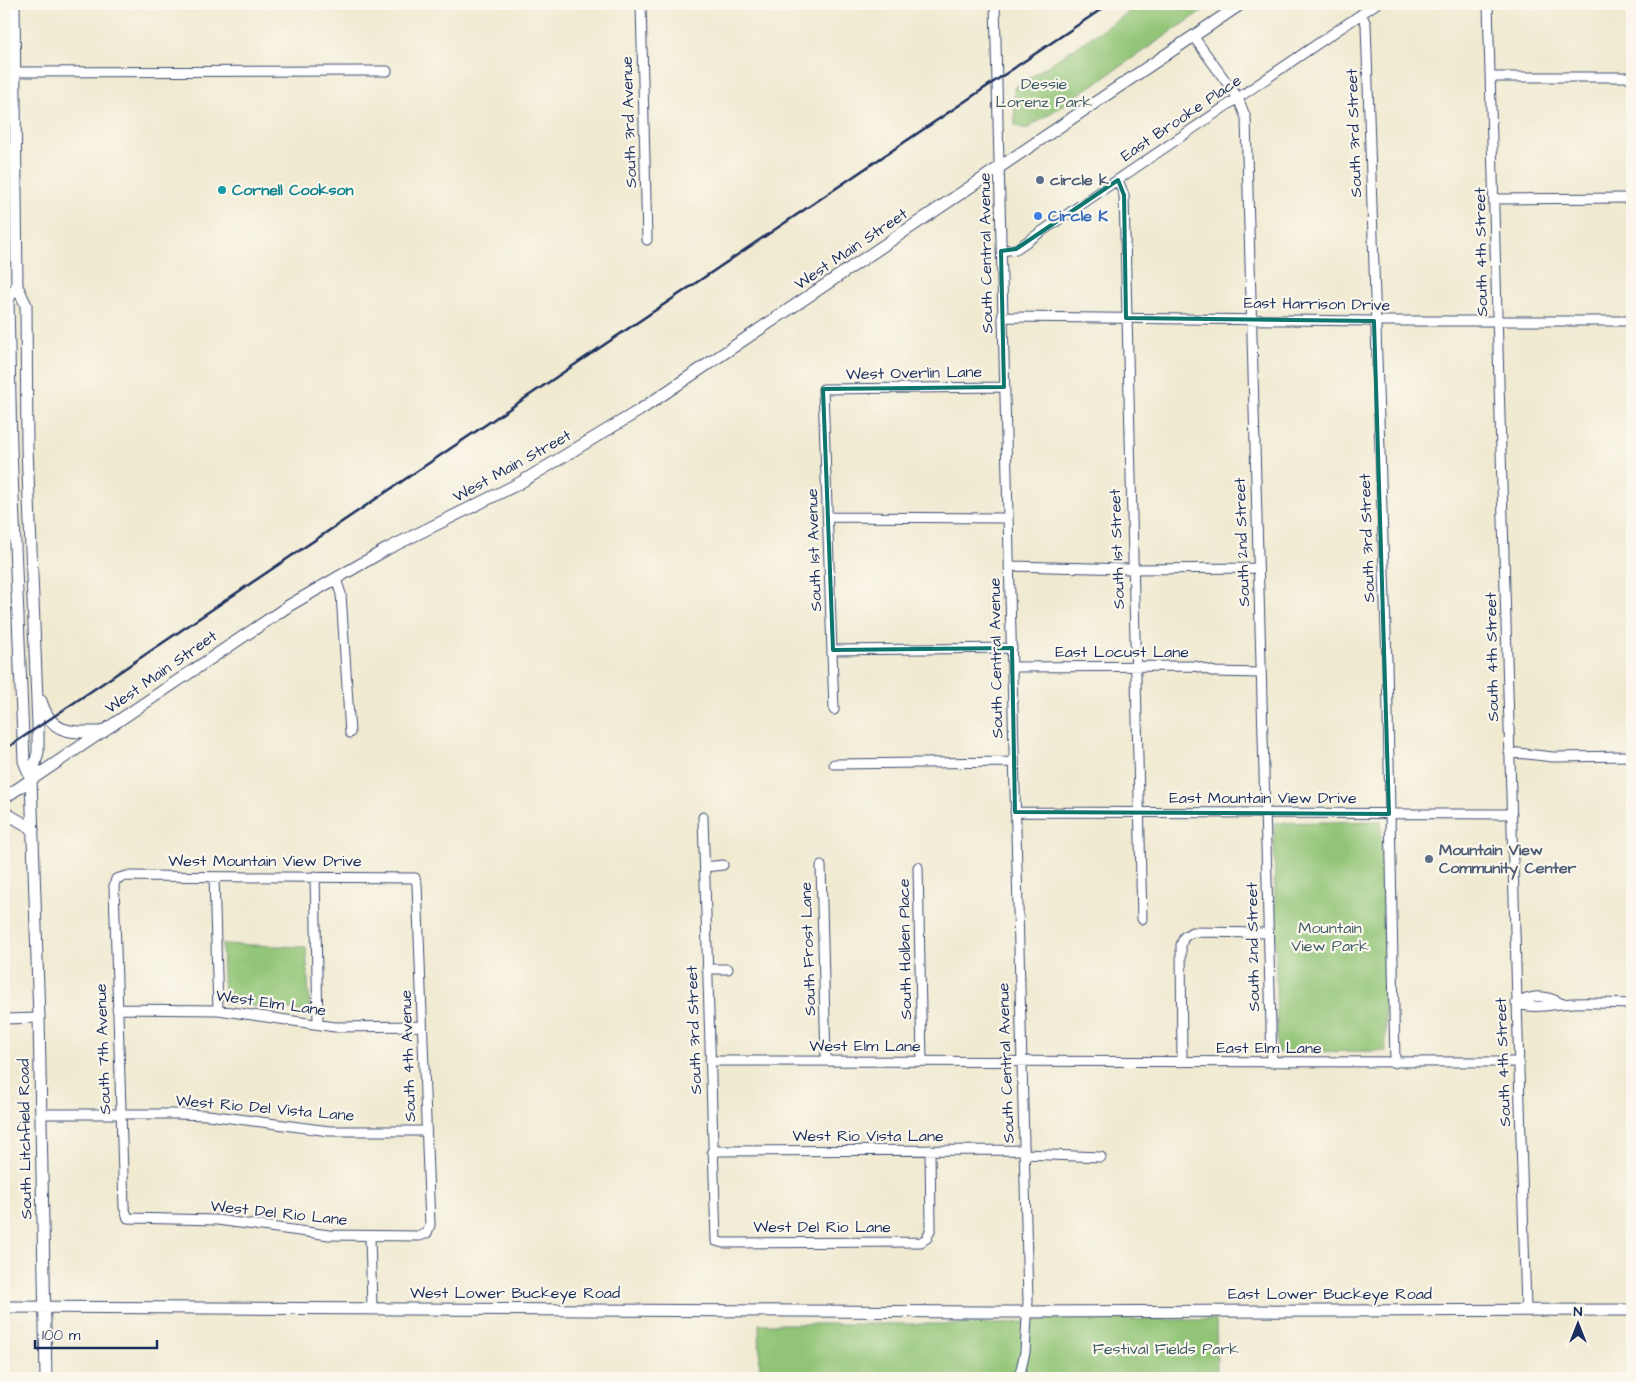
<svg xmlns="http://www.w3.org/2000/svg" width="1636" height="1382" font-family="'Architects Daughter',sans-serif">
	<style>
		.green { fill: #91c476; stroke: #567a6a }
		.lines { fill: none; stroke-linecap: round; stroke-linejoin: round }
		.minor-casing { stroke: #3b4b6f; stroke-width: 11 }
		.major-casing { stroke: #3b4b6f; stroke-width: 13 }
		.minor { stroke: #fff; stroke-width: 9 }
		.major { stroke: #fff; stroke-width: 11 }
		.rail { stroke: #1b2f5e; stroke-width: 2.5 }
		.marked { fill: none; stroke: #0f766e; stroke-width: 4; stroke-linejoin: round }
		.service-dot { fill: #5c6f8a; stroke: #fbf7ec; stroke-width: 2 }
		.culture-dot { fill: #0f9aa8; stroke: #fbf7ec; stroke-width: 2 }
		.shop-dot { fill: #3f7fe0; stroke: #fbf7ec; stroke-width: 2 }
		.labels { text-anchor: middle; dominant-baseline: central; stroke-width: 4.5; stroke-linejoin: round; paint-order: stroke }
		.park-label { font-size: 16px; fill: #3e5c65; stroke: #fbf7ec }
		.street-label { font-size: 16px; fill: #1b2f5e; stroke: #fbf7ec }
		.service-label { font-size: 16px; font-weight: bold; fill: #4e5e75; stroke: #fbf7ec; text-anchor: start }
		.culture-label { font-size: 16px; font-weight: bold; fill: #0d838f; stroke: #fbf7ec; text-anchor: start }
		.shop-label { font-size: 16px; font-weight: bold; fill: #366cbe; stroke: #fbf7ec; text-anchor: start }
	</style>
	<rect width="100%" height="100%" fill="#fbf7ec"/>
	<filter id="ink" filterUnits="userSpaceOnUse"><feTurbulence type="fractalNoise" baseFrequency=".02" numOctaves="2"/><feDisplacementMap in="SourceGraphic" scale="10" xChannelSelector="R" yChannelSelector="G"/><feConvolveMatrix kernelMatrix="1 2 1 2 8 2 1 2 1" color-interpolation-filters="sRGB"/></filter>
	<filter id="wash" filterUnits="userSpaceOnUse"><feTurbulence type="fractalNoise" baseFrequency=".0096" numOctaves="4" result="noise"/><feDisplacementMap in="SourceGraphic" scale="20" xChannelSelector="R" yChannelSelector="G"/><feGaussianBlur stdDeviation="1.12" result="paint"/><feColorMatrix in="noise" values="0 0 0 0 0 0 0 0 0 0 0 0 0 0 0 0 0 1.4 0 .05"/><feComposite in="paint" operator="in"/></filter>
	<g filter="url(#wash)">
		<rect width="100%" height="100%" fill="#f0ead1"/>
		<path class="green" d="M 1141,4 L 1213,4 L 1027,129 L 1015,126 L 1014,88 Z
			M 1381,821 L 1386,1051 L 1277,1052 L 1274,823 Z
			M 222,944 L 306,947 L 310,1012 L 224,1003 Z
			M 1048,1319 L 1216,1320 L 1217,1378 L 760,1378 L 759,1324 L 1005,1324 Z"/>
	</g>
	<g filter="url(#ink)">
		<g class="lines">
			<g class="minor-casing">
				<path id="minor" d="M 641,4 L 647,240
					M 995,4 L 1028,1301 L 1025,1352 L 1019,1378
					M 1488,4 L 1526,1310
					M 1361,14 L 1366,24 L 1387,662 L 1395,1063
					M 1193,36 L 1238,98 L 1246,118 L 1272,1063
					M 15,72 L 387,71
					M 1491,77 L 1632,77
					M 1118,180 L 1124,195 L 1142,919
					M 1494,199 L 1632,198
					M 1001,251 L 1016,249 L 1376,4
					M 1002,317 L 1374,321 L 1632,321
					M 828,517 L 1008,518
					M 1009,566 L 1132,569 L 1257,568
					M 336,579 L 341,594 L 350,733
					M 833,650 L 1012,648
					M 1012,667 L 1195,666 L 1215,672 L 1261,673
					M 834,710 L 823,389 L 1004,387
					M 1509,752 L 1553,757 L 1632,756
					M 834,764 L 1014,762
					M 1015,812 L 1512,814
					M 703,817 L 716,1241 L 723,1243 L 921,1242 L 927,1238 L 931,1228 L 930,1150
					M 821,866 L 826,1061
					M 705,867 L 723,865
					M 918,867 L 922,1061
					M 126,876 L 415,878 L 417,884 L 430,1225 L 427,1233 L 420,1236 L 329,1235 L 217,1220 L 128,1218 L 124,1207 L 114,886 L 116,879 Z
					M 315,876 L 318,1024
					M 214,877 L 218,1010
					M 707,969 L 728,969
					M 1516,1003 C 1533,1009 1545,1006 1562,1004 C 1585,1001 1609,1004 1632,1004
					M 1516,1003 C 1533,995 1546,994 1562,1004
					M 117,1009 L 218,1010 L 335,1027 L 421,1026
					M 4,1019 L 39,1018
					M 710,1061 L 1519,1062
					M 1182,1062 L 1181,945 L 1184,937 L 1192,932 L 1267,933
					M 42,1114 L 177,1114 L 208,1115 L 329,1131 L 425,1131
					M 712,1151 L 1024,1150
					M 1024,1154 L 1101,1157
					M 370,1236 L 372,1308"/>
			</g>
			<g class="major-casing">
				<path id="major" d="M 14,4 L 17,286 L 26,305 L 27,448 L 38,726 L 38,752 L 31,779 L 39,1018 L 46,1378
					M 17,286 L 8,299 L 11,449 L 24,761 L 31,779
					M 41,701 C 52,736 72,732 103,732
					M 4,798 L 290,605 L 387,549 L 518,484 L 640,410 L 1241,4
					M 4,812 L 33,829
					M 4,1307 L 985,1312 L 1632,1310"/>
			</g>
			<use href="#minor" class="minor"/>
			<use href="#major" class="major"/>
			<path class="rail" d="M 4,750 L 1109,4"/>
		</g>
	</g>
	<path class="marked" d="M 1118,180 L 1124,195 L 1126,318 L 1374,321 L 1389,814 L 1015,812 L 1012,648 L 833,650 L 823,389 L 1004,387 L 1001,251 L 1016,249 Z"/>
	<g class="service-dot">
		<circle cx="1040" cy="180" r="5"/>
		<circle cx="1429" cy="859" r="5"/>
	</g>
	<circle class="culture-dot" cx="222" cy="190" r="5"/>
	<circle class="shop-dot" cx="1038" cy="216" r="5"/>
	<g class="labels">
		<g class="park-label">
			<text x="1044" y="84">Dessie<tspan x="1044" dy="18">Lorenz Park</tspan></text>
			<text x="1330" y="928">Mountain<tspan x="1330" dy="18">View Park</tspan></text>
			<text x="1166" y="1349">Festival Fields Park</text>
		</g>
		<g class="street-label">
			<text transform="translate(1181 118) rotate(-34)">East Brooke Place</text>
			<text transform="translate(629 122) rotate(-92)">South 3rd Avenue</text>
			<text transform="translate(1354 133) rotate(-92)">South 3rd Street</text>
			<text transform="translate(851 249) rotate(-34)">West Main Street</text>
			<text transform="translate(1481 252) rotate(-91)">South 4th Street</text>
			<text transform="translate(986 253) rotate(-91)">South Central Avenue</text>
			<text transform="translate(1317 304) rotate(1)">East Harrison Drive</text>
			<text transform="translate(914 373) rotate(-1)">West Overlin Lane</text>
			<text transform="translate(512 466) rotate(-29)">West Main Street</text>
			<text transform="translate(1367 538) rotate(-92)">South 3rd Street</text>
			<text transform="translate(1242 542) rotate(-92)">South 2nd Street</text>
			<text transform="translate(1117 549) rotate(-92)">South 1st Street</text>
			<text transform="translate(814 550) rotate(-92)">South 1st Avenue</text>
			<text x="1122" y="652">East Locust Lane</text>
			<text transform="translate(1492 657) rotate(-91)">South 4th Street</text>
			<text transform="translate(996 658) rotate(-91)">South Central Avenue</text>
			<text transform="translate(161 672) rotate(-35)">West Main Street</text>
			<text x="1263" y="798">East Mountain View Drive</text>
			<text x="265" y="861">West Mountain View Drive</text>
			<text transform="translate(1253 947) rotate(-91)">South 2nd Street</text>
			<text transform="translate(808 949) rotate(-92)">South Frost Lane</text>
			<text transform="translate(905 949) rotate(-91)">South Holben Place</text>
			<text transform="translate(271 1003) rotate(8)">West Elm Lane</text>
			<text transform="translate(694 1030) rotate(-92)">South 3rd Street</text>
			<text x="865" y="1046">West Elm Lane</text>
			<text x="1269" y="1048">East Elm Lane</text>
			<text transform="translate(103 1049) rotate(-92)">South 7th Avenue</text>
			<text transform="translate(408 1056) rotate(-92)">South 4th Avenue</text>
			<text transform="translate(1503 1062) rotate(-92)">South 4th Street</text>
			<text transform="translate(1006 1063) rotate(-92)">South Central Avenue</text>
			<text transform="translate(265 1108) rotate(5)">West Rio Del Vista Lane</text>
			<text x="868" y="1136">West Rio Vista Lane</text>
			<text transform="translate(25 1139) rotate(-91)">South Litchfield Road</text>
			<text transform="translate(279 1213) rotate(6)">West Del Rio Lane</text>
			<text x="822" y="1227">West Del Rio Lane</text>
			<text x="515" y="1293">West Lower Buckeye Road</text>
			<text x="1330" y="1294">East Lower Buckeye Road</text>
		</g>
		<g class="service-label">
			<text x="1050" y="180">circle k</text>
			<text x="1439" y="850">Mountain View<tspan x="1439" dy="18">Community Center</tspan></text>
		</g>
		<g class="culture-label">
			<text x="232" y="190">Cornell Cookson</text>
		</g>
		<g class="shop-label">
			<text x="1048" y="216">Circle K</text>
		</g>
	</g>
	<rect width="1636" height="1382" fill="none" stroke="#fbf7ec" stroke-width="20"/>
	<g transform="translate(1578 1324)" stroke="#fbf7ec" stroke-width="4" paint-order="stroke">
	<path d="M0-4L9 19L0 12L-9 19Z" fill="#1b2f5e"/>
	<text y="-8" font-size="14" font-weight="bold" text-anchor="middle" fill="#1b2f5e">N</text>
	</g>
	<path d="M35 1340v8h122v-8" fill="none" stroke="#1b2f5e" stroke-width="2.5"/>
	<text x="42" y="1340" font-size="15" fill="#1b2f5e" stroke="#fbf7ec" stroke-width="4" paint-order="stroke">100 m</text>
</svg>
